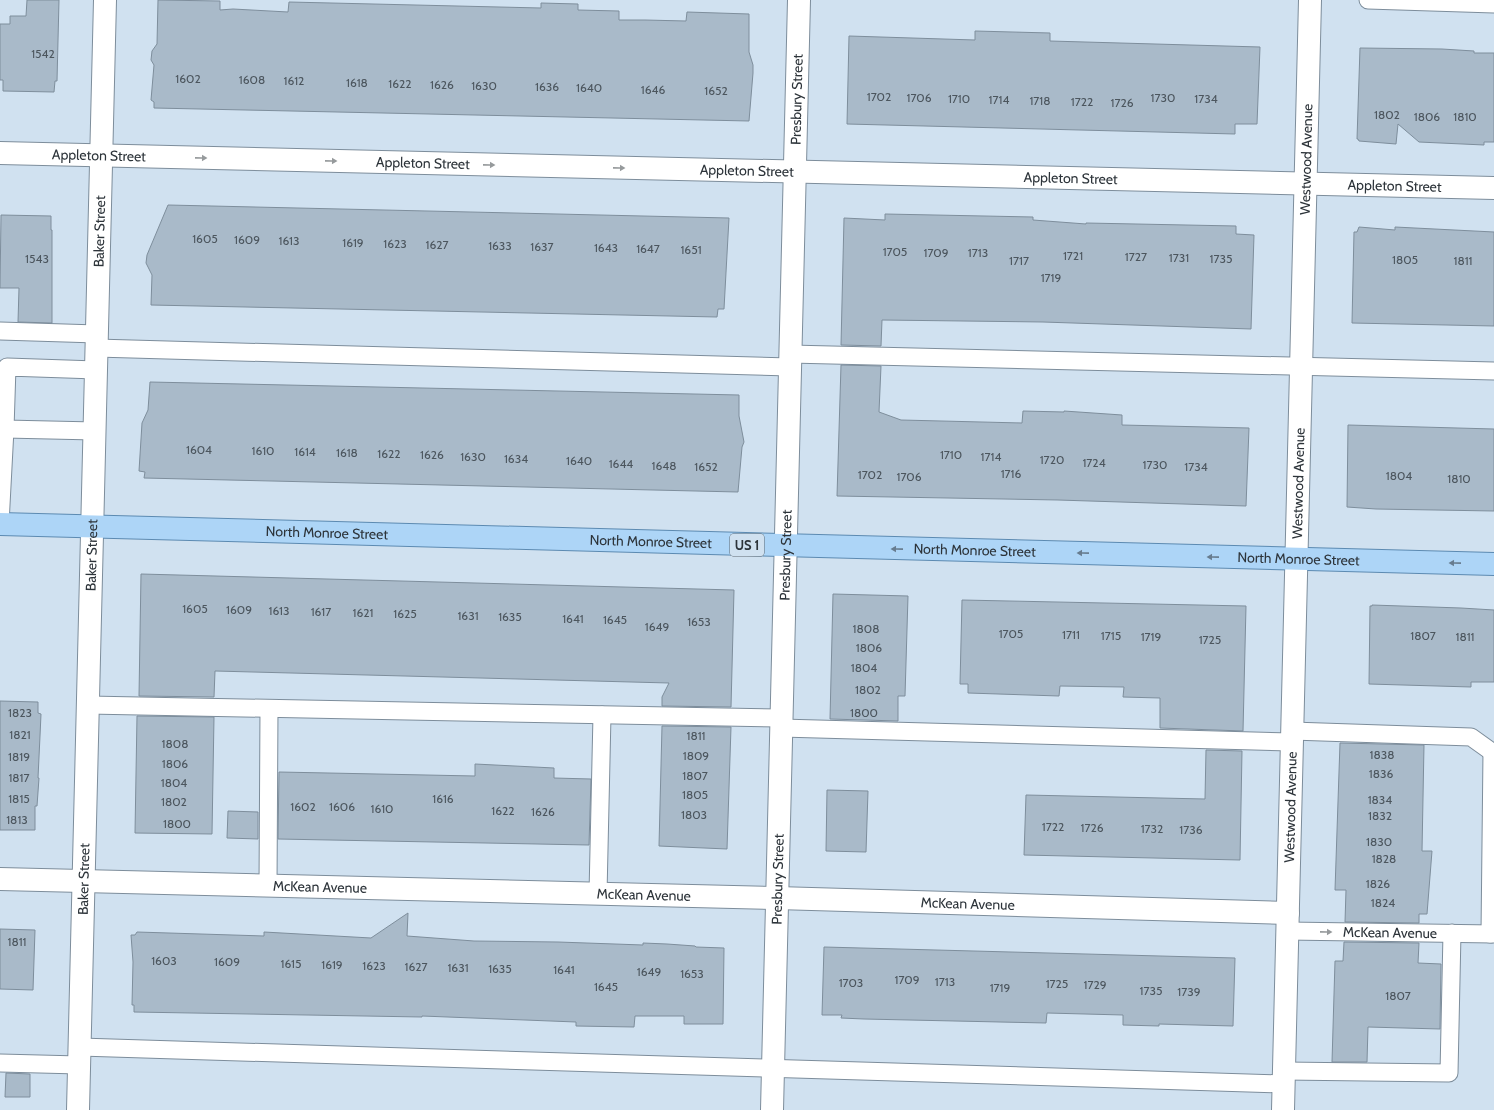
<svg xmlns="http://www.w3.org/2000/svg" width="1494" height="1110" font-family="Cabin,sans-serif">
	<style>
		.building { fill: #a9bac9; stroke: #7e8e9c }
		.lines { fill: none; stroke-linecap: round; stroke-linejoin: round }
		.service-casing { stroke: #7d8d9b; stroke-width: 19 }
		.minor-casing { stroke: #7d8d9b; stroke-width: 24 }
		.tertiary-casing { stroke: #7d8d9b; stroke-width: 24 }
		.primary-casing { stroke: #5c8ab1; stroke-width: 24 }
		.service { stroke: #fff; stroke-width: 17 }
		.minor { stroke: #fff; stroke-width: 22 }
		.tertiary { stroke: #fff; stroke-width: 22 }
		.primary { stroke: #add5f7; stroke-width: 22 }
		.oneway { fill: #969a9c }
		.oneway2 { fill: #677c8f }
		.labels { text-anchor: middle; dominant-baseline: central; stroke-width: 3; stroke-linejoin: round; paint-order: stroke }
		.number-label { font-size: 12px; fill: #4c565e }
		.shield { fill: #d0e1f0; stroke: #5e6871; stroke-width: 1 }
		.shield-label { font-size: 13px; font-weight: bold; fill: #2d343a }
		.street-label { font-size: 14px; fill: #2d343a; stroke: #d0e1f0 }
	</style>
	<rect width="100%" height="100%" fill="#d0e1f0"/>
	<path class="building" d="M 27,0 L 59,0 L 57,81 L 55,81 L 54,92 L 3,91 L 3,80 L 0,80 L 0,24 L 10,24 L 10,16 L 26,16 Z
		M 158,0 L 220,1 L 220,10 L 233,9 L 288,12 L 289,2 L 541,8 L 541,3 L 578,4 L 578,10 L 619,11 L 619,20 L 645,20 L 686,21 L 687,12 L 749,14 L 749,52 L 753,65 L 753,73 L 749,121 L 154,108 L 154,102 L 151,100 L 154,65 L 151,60 L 152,51 L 157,44 Z
		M 975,31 L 1050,33 L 1050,41 L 1260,47 L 1257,124 L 1235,124 L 1235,134 L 847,124 L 849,36 L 975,40 Z
		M 1360,48 L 1442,49 L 1474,51 L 1474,53 L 1494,53 L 1494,142 L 1484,142 L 1484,145 L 1419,142 L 1398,124 L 1396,144 L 1359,141 L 1358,139 L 1357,139 Z
		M 168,205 L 729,218 L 724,309 L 718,309 L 717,317 L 151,305 L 152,275 L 146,263 L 147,255 Z
		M 885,214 L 1033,217 L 1033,220 L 1086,224 L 1086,223 L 1236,226 L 1236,234 L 1254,235 L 1251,329 L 1043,322 L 882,320 L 881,346 L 841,345 L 844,218 L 885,220 Z
		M 1,215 L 51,216 L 51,230 L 52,230 L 52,323 L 18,322 L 19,288 L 0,288 Z
		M 1359,227 L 1395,230 L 1395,227 L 1494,232 L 1494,326 L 1352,323 L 1354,232 L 1357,232 Z
		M 841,365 L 881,366 L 879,412 L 901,420 L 1022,423 L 1023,411 L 1064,412 L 1064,411 L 1122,415 L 1122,425 L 1249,428 L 1246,506 L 1058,500 L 837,496 Z
		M 150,382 L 739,395 L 739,416 L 744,442 L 742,447 L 738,492 L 144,478 L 145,472 L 139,471 L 142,423 L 148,410 Z
		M 1348,425 L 1494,429 L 1494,511 L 1376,509 L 1347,507 Z
		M 141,574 L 734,590 L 731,707 L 662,706 L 662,697 L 669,683 L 215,671 L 214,697 L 139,696 Z
		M 833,594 L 908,596 L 905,696 L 898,696 L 898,721 L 830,719 Z
		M 962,600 L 1246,606 L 1243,731 L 1160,728 L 1160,698 L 1123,697 L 1124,687 L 1060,686 L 1059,696 L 968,693 L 968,684 L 960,684 Z
		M 1372,605 L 1461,608 L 1494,610 L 1494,682 L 1471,682 L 1471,687 L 1369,684 L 1370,606 L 1372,606 Z
		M 0,701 L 38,702 L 38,713 L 41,714 L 40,736 L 38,778 L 39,778 L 37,806 L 35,806 L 35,830 L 0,830 Z
		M 137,716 L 214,717 L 212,834 L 135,833 Z
		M 662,726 L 731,727 L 727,849 L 659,846 Z
		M 1340,743 L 1424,745 L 1422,851 L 1432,851 L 1427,914 L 1419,914 L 1419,923 L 1345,922 L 1346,890 L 1335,890 Z
		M 1206,750 L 1242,751 L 1240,860 L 1024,855 L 1026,795 L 1205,799 Z
		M 475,764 L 554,768 L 554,778 L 591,779 L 589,845 L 278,839 L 279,772 L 475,776 Z
		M 827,790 L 868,791 L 866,852 L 826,851 Z
		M 228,811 L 258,812 L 258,839 L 227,838 Z
		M 408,913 L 407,936 L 474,941 L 558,942 L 643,945 L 643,943 L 667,944 L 695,946 L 696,947 L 724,948 L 723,1024 L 684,1024 L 684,1016 L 635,1016 L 634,1027 L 576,1026 L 576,1022 L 422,1016 L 422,1017 L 134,1012 L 134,1005 L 132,1005 L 133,962 L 131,935 L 135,935 L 137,932 L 264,936 L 264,932 L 371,938 Z
		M 0,929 L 35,930 L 33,990 L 0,989 Z
		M 1344,942 L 1419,943 L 1418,963 L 1441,964 L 1440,1029 L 1368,1027 L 1367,1062 L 1332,1062 L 1335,961 L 1343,961 Z
		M 824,947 L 1235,958 L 1233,1026 L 1159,1024 L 1159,1026 L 1123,1025 L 1123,1015 L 1047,1013 L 1046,1023 L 864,1019 L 841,1018 L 842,1015 L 822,1015 Z
		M 6,1073 L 30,1074 L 30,1097 L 5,1097 Z"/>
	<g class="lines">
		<g class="service-casing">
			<g id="service">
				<path d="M 1368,0 L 1494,4"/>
				<path d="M 0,331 L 97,334"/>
				<path d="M 96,348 L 790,367"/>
				<path d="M 790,354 L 1494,371"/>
				<path d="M 0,429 L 5,429 L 0,524"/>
				<path d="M 95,431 L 5,429 L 7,367 L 96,370"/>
				<path d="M 88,705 L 781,718"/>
				<path d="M 781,728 L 1291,742"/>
				<path d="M 1292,731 L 1471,737 L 1492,752"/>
				<path d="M 268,886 L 269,709"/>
				<path d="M 598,894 L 602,715"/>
				<path id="s1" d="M 1287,931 L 1494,934"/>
				<path d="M 1490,934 L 1492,752 L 1494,752"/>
				<path d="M 80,1047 L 1283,1084"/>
				<path d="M 0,1063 L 79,1065"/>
				<path d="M 1284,1071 L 1449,1073 L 1452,933"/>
			</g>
		</g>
		<g class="minor-casing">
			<g id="minor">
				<path id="s2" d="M 0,153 L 1494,188"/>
				<path id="s3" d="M 0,879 L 777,898 L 1288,913"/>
				<path id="s4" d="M 772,1110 L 799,0"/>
				<path id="s5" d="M 1283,1110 L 1310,0"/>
			</g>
		</g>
		<g class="tertiary-casing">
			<g id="tertiary">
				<path id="s6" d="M 78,1110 L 105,0"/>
			</g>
		</g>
		<g class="primary-casing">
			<g id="primary">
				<path id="s7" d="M 0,524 L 1494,564"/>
			</g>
		</g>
		<use href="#service" class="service"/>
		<use href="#minor" class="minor"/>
		<use href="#tertiary" class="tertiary"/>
		<use href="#primary" class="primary"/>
	</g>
	<defs><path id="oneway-solid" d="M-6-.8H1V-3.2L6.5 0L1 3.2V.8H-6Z"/></defs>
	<g class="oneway">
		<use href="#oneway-solid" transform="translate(201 158) rotate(1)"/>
		<use href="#oneway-solid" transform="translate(331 161) rotate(1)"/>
		<use href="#oneway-solid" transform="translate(489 165) rotate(1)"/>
		<use href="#oneway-solid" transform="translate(619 168) rotate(1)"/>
		<use href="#oneway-solid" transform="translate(1326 932) rotate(1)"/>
	</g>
	<g class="oneway2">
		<use href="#oneway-solid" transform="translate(897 549) rotate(-179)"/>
		<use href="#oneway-solid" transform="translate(1083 553) rotate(-179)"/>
		<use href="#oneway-solid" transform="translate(1213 557) rotate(-179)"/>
		<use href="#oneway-solid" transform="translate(1455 563) rotate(-179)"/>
	</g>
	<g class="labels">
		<g class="number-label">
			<text x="43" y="53">1542</text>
			<text x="188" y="78">1602</text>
			<text x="252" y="79">1608</text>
			<text x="294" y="80">1612</text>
			<text x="357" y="82">1618</text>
			<text x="400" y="83">1622</text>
			<text x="442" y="84">1626</text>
			<text x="484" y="85">1630</text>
			<text x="547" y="86">1636</text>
			<text x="589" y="87">1640</text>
			<text x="653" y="89">1646</text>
			<text x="716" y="90">1652</text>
			<text x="879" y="96">1702</text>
			<text x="919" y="97">1706</text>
			<text x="1163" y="97">1730</text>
			<text x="959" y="98">1710</text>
			<text x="1206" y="98">1734</text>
			<text x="999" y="99">1714</text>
			<text x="1040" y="100">1718</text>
			<text x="1082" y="101">1722</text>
			<text x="1122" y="102">1726</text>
			<text x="1387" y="114">1802</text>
			<text x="1427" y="116">1806</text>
			<text x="1465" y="116">1810</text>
			<text x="205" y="238">1605</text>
			<text x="247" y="239">1609</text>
			<text x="289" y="240">1613</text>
			<text x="353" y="242">1619</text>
			<text x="395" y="243">1623</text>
			<text x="437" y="244">1627</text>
			<text x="500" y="245">1633</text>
			<text x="542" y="246">1637</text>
			<text x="606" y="247">1643</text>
			<text x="648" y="248">1647</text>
			<text x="691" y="249">1651</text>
			<text x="895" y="251">1705</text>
			<text x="936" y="252">1709</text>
			<text x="978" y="252">1713</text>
			<text x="1073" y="255">1721</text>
			<text x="1136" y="256">1727</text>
			<text x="1179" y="257">1731</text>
			<text x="37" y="258">1543</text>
			<text x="1221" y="258">1735</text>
			<text x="1405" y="259">1805</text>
			<text x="1019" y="260">1717</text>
			<text x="1463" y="260">1811</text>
			<text x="1051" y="277">1719</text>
			<text x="199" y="449">1604</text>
			<text x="263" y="450">1610</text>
			<text x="305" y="451">1614</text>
			<text x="347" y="452">1618</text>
			<text x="389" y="453">1622</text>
			<text x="432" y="454">1626</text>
			<text x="951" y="454">1710</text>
			<text x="473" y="456">1630</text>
			<text x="991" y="456">1714</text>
			<text x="516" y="458">1634</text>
			<text x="1052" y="459">1720</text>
			<text x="579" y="460">1640</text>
			<text x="1094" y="462">1724</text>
			<text x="621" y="463">1644</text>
			<text x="1155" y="464">1730</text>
			<text x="664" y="465">1648</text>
			<text x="706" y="466">1652</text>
			<text x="1196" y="466">1734</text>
			<text x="1011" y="473">1716</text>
			<text x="870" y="474">1702</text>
			<text x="1399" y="475">1804</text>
			<text x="909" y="476">1706</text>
			<text x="1459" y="478">1810</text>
			<text x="195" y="608">1605</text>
			<text x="239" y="609">1609</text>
			<text x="279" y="610">1613</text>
			<text x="321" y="611">1617</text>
			<text x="363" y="612">1621</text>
			<text x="405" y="613">1625</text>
			<text x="468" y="615">1631</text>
			<text x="510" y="616">1635</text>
			<text x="573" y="618">1641</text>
			<text x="615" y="619">1645</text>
			<text x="699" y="621">1653</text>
			<text x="657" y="626">1649</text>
			<text x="866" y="628">1808</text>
			<text x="1011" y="633">1705</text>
			<text x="1071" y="634">1711</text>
			<text x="1111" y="635">1715</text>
			<text x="1423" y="635">1807</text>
			<text x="1151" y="636">1719</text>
			<text x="1465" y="636">1811</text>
			<text x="1210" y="639">1725</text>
			<text x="869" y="647">1806</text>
			<text x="864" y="667">1804</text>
			<text x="868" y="689">1802</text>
			<text x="20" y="712">1823</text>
			<text x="864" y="712">1800</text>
			<text x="20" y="734">1821</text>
			<text x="696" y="735">1811</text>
			<text x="175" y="743">1808</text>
			<text x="1382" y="754">1838</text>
			<text x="696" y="755">1809</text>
			<text x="19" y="756">1819</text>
			<text x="175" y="763">1806</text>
			<text x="1381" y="773">1836</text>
			<text x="695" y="775">1807</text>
			<text x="19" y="777">1817</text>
			<text x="174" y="782">1804</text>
			<text x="695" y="794">1805</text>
			<text x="19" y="798">1815</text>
			<text x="443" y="798">1616</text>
			<text x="1380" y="799">1834</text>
			<text x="174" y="801">1802</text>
			<text x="303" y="806">1602</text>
			<text x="342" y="806">1606</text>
			<text x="382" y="808">1610</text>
			<text x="503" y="810">1622</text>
			<text x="543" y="811">1626</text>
			<text x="694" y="814">1803</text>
			<text x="1380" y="815">1832</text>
			<text x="17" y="819">1813</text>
			<text x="177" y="823">1800</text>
			<text x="1053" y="826">1722</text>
			<text x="1092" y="827">1726</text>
			<text x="1152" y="828">1732</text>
			<text x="1191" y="829">1736</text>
			<text x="1379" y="841">1830</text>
			<text x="1384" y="858">1828</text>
			<text x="1378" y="883">1826</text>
			<text x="1383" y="902">1824</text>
			<text x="17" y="941">1811</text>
			<text x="164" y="960">1603</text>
			<text x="227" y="961">1609</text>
			<text x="291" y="963">1615</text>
			<text x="332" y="964">1619</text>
			<text x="374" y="965">1623</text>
			<text x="416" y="966">1627</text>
			<text x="458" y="967">1631</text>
			<text x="500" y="968">1635</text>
			<text x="564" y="969">1641</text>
			<text x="649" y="971">1649</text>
			<text x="692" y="973">1653</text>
			<text x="907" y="979">1709</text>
			<text x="945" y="981">1713</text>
			<text x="851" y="982">1703</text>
			<text x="1057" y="983">1725</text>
			<text x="1095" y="984">1729</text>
			<text x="606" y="986">1645</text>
			<text x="1000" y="987">1719</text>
			<text x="1151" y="990">1735</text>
			<text x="1189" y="991">1739</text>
			<text x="1398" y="995">1807</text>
		</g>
		<rect class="shield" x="730" y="534" width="34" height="22" rx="3"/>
		<g class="shield-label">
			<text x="747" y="545">US 1</text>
		</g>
		<g class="street-label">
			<text stroke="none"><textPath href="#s4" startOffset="1011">Presbury Street</textPath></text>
			<text stroke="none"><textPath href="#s2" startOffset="99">Appleton Street</textPath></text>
			<text stroke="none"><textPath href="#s5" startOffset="951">Westwood Avenue</textPath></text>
			<text stroke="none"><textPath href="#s2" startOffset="423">Appleton Street</textPath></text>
			<text stroke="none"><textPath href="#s2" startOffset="747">Appleton Street</textPath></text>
			<text stroke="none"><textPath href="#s2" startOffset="1071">Appleton Street</textPath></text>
			<text stroke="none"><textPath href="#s2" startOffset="1395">Appleton Street</textPath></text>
			<text stroke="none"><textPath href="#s6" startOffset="879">Baker Street</textPath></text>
			<text stroke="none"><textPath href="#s5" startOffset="627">Westwood Avenue</textPath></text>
			<text stroke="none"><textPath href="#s7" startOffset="327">North Monroe Street</textPath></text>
			<text stroke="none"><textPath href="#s7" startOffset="651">North Monroe Street</textPath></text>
			<text stroke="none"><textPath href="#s7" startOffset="975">North Monroe Street</textPath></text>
			<text stroke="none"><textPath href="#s6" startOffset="555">Baker Street</textPath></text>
			<text stroke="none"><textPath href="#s4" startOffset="555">Presbury Street</textPath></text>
			<text stroke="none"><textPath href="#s7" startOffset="1299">North Monroe Street</textPath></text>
			<text stroke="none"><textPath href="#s5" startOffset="303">Westwood Avenue</textPath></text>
			<text stroke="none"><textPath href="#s6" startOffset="231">Baker Street</textPath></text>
			<text stroke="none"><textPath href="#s4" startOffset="231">Presbury Street</textPath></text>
			<text stroke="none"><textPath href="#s3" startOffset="320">McKean Avenue</textPath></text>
			<text stroke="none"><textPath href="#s3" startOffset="644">McKean Avenue</textPath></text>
			<text stroke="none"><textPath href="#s3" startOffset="968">McKean Avenue</textPath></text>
			<text stroke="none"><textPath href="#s1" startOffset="103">McKean Avenue</textPath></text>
		</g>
	</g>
</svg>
